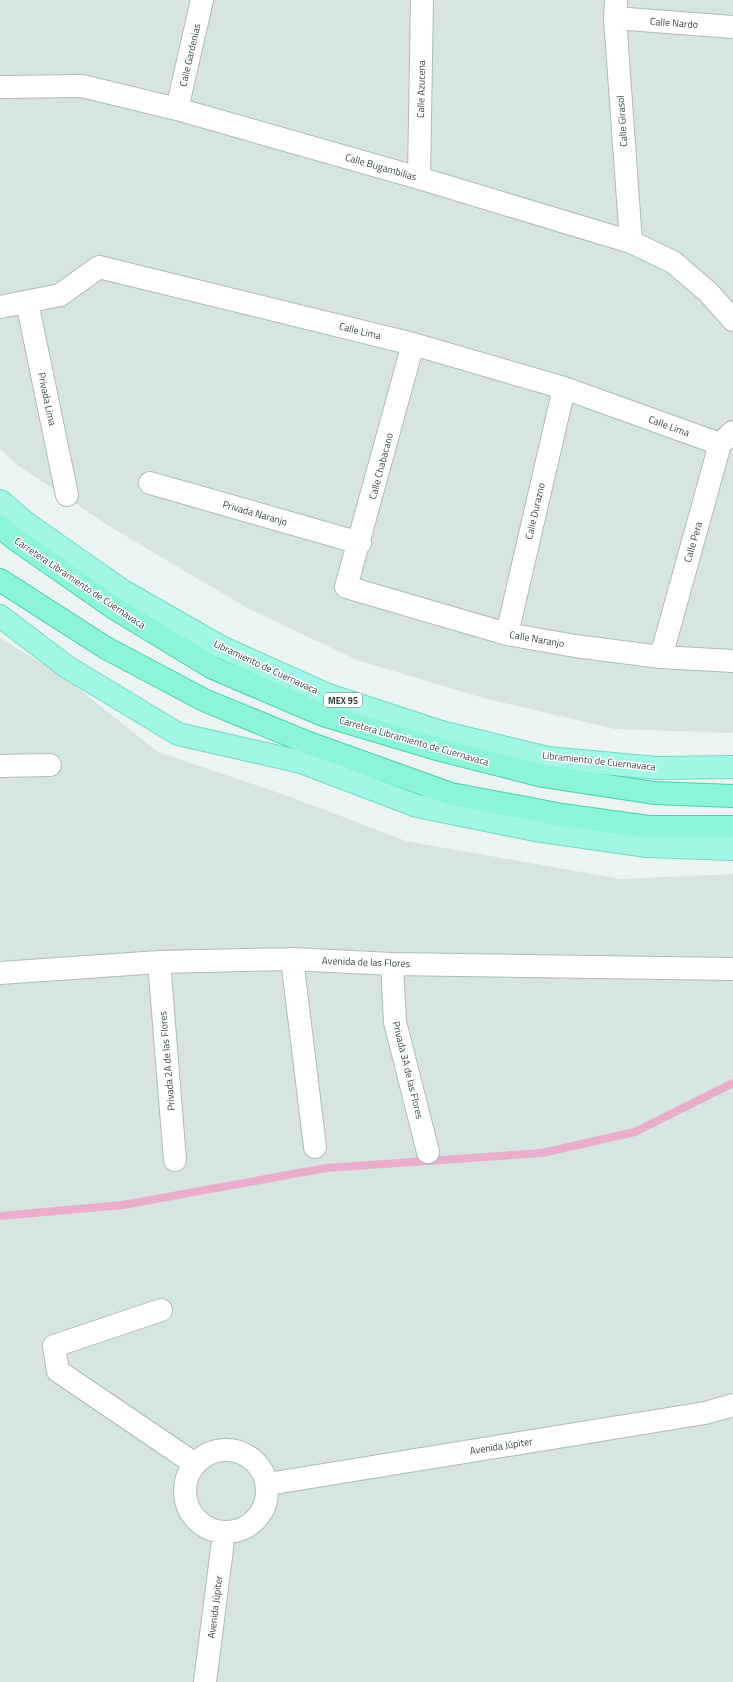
<svg xmlns="http://www.w3.org/2000/svg" width="733" height="1682" font-family="'Titillium Web',sans-serif">
	<style>
		.residential { fill: #d7e5e2 }
		.lines { fill: none; stroke-linecap: round; stroke-linejoin: round }
		.stream { stroke: #ebadcd; stroke-width: 8 }
		.minor-casing { stroke: #abbcb8; stroke-width: 24 }
		.primary-casing { stroke: #73dbc4; stroke-width: 24 }
		.trunk-casing { stroke: #48d1aa; stroke-width: 24 }
		.minor { stroke: #fff; stroke-width: 22 }
		.primary { stroke: #a2f6e5; stroke-width: 22 }
		.trunk { stroke: #8df4dc; stroke-width: 22 }
		.labels { text-anchor: middle; dominant-baseline: central; stroke-width: 3; stroke-linejoin: round; paint-order: stroke }
		.shield { fill: #fff; stroke: #747f7c; stroke-width: 1 }
		.shield-label { font-size: 9px; font-weight: bold; fill: #394844 }
		.street-label { font-size: 10px; fill: #394844; stroke: #fff }
	</style>
	<rect width="100%" height="100%" fill="#ebf4f2"/>
	<path class="residential" d="M 0,0 L 733,0 L 733,733 L 615,729 L 483,698 L 357,660 L 249,609 L 112,528 L 19,466 L 0,449 Z
		M 0,638 L 64,677 L 158,752 L 288,796 L 406,841 L 621,879 L 733,874 L 733,1682 L 0,1682 Z"/>
	<g class="lines">
		<path class="stream" d="M 0,1216 L 123,1205 L 326,1168 L 542,1153 L 635,1132 L 733,1083"/>
		<g class="minor-casing">
			<path id="minor" d="M 616,0 L 615,18 L 631,242
				M 615,18 L 733,27
				M 0,87 L 82,86 L 177,109 L 419,178 L 631,242 L 673,262 L 708,292 L 733,320
				M 177,109 L 202,0
				M 419,178 L 422,0
				M 27,302 L 67,495
				M 0,307 L 60,295 L 99,267 L 413,344 L 564,388 L 720,444
				M 413,344 L 346,587 L 507,634 L 575,646 L 661,657 L 733,661
				M 150,483 L 360,543
				M 507,634 L 564,388
				M 661,657 L 720,444 L 733,432
				M 0,766 L 50,765
				M 292,959 L 315,1147
				M 159,962 L 175,1160
				M 392,964 L 395,1022 L 428,1152
				M 0,973 L 159,962 L 292,959 L 392,964 L 733,969
				M 161,1310 L 54,1346 L 58,1371 L 195,1464
				M185 1491a41 41 0 1 1 82 0a41 41 0 1 1-82 0Z
				M 268,1484 L 705,1413 L 733,1405
				M 205,1682 L 224,1533"/>
		</g>
		<g class="primary-casing">
			<path id="primary" d="M 0,501 L 26,523 L 123,591 L 221,647 L 328,695 L 441,732 L 548,758 L 657,768 L 733,767
				M 0,616 L 67,667 L 178,734 L 301,762 L 417,806 L 535,830 L 647,846 L 733,849"/>
		</g>
		<g class="trunk-casing">
			<path id="trunk" d="M 0,527 L 15,539 L 114,608 L 213,668 L 323,715 L 437,749 L 543,776 L 654,793 L 733,796
				M 0,580 L 106,648 L 204,700 L 306,742 L 451,794 L 562,815 L 648,827 L 733,827"/>
		</g>
		<use href="#minor" class="minor"/>
		<use href="#primary" class="primary"/>
		<use href="#trunk" class="trunk"/>
	</g>
	<g class="labels">
		<rect class="shield" x="324" y="693" width="38" height="14" rx="3"/>
		<g class="shield-label">
			<text x="343" y="700">MEX 95</text>
		</g>
		<g class="street-label">
			<text transform="translate(674 23) rotate(4)">Calle Nardo</text>
			<text transform="translate(190 55) rotate(-77)">Calle Gardenias</text>
			<text transform="translate(421 89) rotate(-89)">Calle Azucena</text>
			<text transform="translate(622 121) rotate(-94)">Calle Girasol</text>
			<text transform="translate(381 167) rotate(16)">Calle Bugambilias</text>
			<text transform="translate(360 331) rotate(14)">Calle Lima</text>
			<text transform="translate(47 399) rotate(78)">Privada Lima</text>
			<text transform="translate(669 426) rotate(20)">Calle Lima</text>
			<text transform="translate(381 466) rotate(-75)">Calle Chabacano</text>
			<text transform="translate(535 511) rotate(-77)">Calle Durazno</text>
			<text transform="translate(255 513) rotate(16)">Privada Naranjo</text>
			<text transform="translate(693 542) rotate(-74)">Calle Pera</text>
			<text transform="translate(80 583) rotate(34)">Carretera Libramiento de Cuernavaca</text>
			<text transform="translate(537 639) rotate(10)">Calle Naranjo</text>
			<text transform="translate(266 667) rotate(25)">Libramiento de Cuernavaca</text>
			<text transform="translate(414 741) rotate(16)">Carretera Libramiento de Cuernavaca</text>
			<text transform="translate(599 761) rotate(6)">Libramiento de Cuernavaca</text>
			<text transform="translate(366 962) rotate(2)">Avenida de las Flores</text>
			<text transform="translate(167 1061) rotate(-95)">Privada 2A de las Flores</text>
			<text transform="translate(408 1070) rotate(76)">Privada 3A de las Flores</text>
			<text transform="translate(501 1446) rotate(-9)">Avenida Júpiter</text>
			<text transform="translate(215 1607) rotate(-83)">Avenida Júpiter</text>
		</g>
	</g>
</svg>
